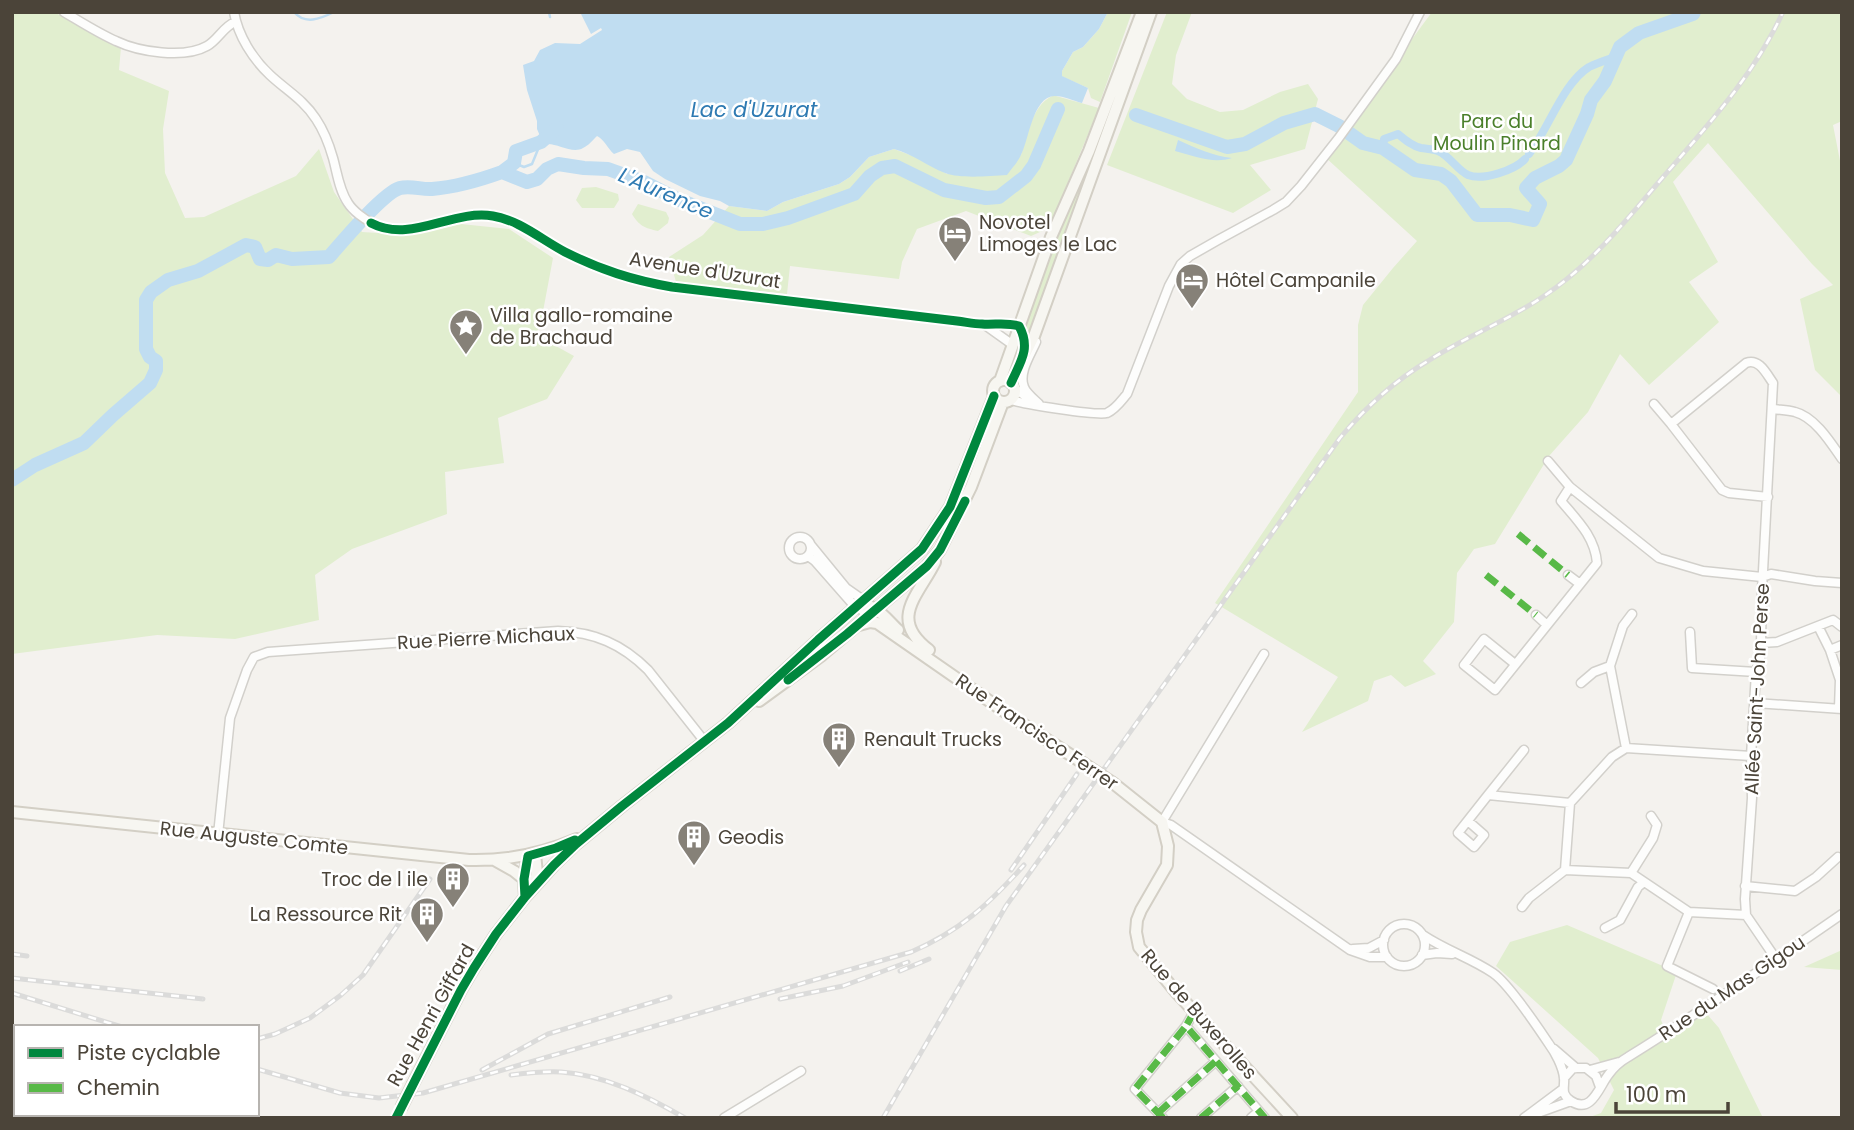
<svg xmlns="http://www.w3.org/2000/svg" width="1854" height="1130" font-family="Poppins,sans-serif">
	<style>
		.green { fill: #e1eecf }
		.water { fill: #c0ddf1 }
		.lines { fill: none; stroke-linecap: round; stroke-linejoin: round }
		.stream { stroke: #c0ddf1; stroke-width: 2.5 }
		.canal { stroke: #c0ddf1; stroke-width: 8 }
		.river { stroke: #c0ddf1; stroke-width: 14 }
		.street-casing { stroke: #d2d0cb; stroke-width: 11 }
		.secondary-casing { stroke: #d3cfc5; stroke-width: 14 }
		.street { stroke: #fdfdfc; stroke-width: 8 }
		.secondary { stroke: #f7f6f1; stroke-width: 10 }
		.rail-casing { stroke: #dbdbda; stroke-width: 5 }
		.rail { stroke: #fff; stroke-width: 2.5; stroke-dasharray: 8; stroke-linecap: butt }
		.secondary-bridge-casing { stroke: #d3cfc5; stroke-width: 14; stroke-linecap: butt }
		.secondary-bridge { stroke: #f7f6f1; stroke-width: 10 }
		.quiet { stroke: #58b947; stroke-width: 7; stroke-dasharray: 14 7; stroke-linecap: butt }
		.cycleway-casing { stroke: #fff; stroke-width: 13 }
		.cycleway { stroke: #00873e; stroke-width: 9 }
		.labels { text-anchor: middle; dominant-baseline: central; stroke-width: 5; stroke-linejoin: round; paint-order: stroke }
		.park-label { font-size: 19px; fill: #4a7f2a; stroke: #fff }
		.poi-label { font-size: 19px; fill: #4b4439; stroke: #fff; text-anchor: start }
		.street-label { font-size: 19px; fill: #4b4439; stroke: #fff }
		.water-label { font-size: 21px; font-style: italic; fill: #2e7ab2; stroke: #fff }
	</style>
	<rect width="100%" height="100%" fill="#f4f2ee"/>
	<path class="green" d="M 12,12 L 54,12 L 121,47 L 119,70 L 169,91 L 163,129 L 165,173 L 185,218 L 204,217 L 296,176 L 319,149 L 334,192 L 362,232 L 412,235 L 461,224 L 509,229 L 553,258 L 541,322 L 536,335 L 574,356 L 547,399 L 498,418 L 504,463 L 445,472 L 447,514 L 352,549 L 315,575 L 319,620 L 235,639 L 157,635 L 12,654 Z
		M 1108,12 L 1132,12 L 1100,102 L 1091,98 L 1088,88 L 1061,76 L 1062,71 L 1073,52 L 1083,47 L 1099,29 Z
		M 1145,12 L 1029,340 L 1027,331 L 1022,325 Z
		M 1167,12 L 1192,12 L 1176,55 L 1172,84 L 1187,99 L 1220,112 L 1243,110 L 1280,92 L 1308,84 L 1318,99 L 1305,149 L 1250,165 L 1271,190 L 1233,213 L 1107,165 Z
		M 1432,12 L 1842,12 L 1842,121 L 1833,125 L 1842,171 L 1842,397 L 1815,370 L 1800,299 L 1833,285 L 1812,264 L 1708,143 L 1673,182 L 1718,262 L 1689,282 L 1719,322 L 1649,385 L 1620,354 L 1588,412 L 1549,456 L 1495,544 L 1474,549 L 1457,573 L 1454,622 L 1423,661 L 1436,674 L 1405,687 L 1391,675 L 1374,681 L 1368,701 L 1302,732 L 1338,677 L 1215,603 L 1358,392 L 1358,325 L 1363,305 L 1393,268 L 1417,241 L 1325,157 Z
		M 1052,96 L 1056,96 L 1099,108 L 1049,228 L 1031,236 L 966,211 L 917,229 L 902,262 L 899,279 L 790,266 L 787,294 L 676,282 L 669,257 L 703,235 L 729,206 L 767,211 L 783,202 L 839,184 L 850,177 L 869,157 L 894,149 L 921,159 L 947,174 L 1021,155 C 1028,135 1031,107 1052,96 Z
		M 596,187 L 618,194 L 619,200 L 614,208 L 582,208 L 576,200 L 582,188 Z
		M 638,204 L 666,212 L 669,218 L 668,223 L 658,231 C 645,228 639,226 632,214 Z
		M 1567,925 L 1677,972 L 1661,1020 L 1668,1037 L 1706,1013 L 1719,1028 L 1763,1118 L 1587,1118 L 1601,1113 L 1614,1090 L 1598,1058 L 1496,966 L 1510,942 Z
		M 1842,950 L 1842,970 L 1804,967 Z"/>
	<path class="water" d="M 580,12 L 1108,12 L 1099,29 L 1083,47 L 1073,52 L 1062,71 L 1062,76 L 1088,88 L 1082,103 C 1074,101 1064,96 1055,96 C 1032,96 1029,142 1020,157 C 1017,163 1011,169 1007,175 C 989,176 961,179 945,173 C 927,166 913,154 894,149 L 869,157 L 850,177 L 839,184 L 783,202 L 767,211 L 729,206 L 720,201 L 700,196 L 665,179 L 653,171 L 640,152 L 627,149 L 614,154 C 608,149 604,139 597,136 C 593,140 588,146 583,148 C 573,154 558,144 548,144 L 540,136 L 537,129 L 537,121 L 527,90 L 523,65 L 534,61 L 540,50 L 555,43 L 580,44 L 602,30 L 601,28 L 591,34 Z
		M 1178,140 C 1196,148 1213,156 1232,158 C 1213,164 1194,156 1175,151 Z"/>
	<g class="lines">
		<path class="stream" d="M 294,12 C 305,25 320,19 334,12
			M 549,12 L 550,17
			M 514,163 L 524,167 L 532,164 L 541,142"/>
		<path class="canal" d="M 1383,148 L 1384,139 L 1398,134 C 1405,140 1412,146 1421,148 C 1427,149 1433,149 1438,151 C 1450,156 1457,170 1468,175 C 1483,181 1515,170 1525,159
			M 1529,154 C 1548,130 1563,83 1589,67 C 1597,63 1607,60 1615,57"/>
		<path class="river" d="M 1136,115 L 1227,147 L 1245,144 L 1284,123 L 1315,114 L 1339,126 L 1363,143 L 1383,148 L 1415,170 L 1441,174 L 1451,181 L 1477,215 L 1510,215 L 1533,220 L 1540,204 L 1526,188 L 1535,178 L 1559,166 L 1566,160 L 1587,114 L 1591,100 L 1605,81 L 1620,47 L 1639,33 L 1693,14 L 1694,12
			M 502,172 L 514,163 L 516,151 L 541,142 L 557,128
			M 12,480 L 35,465 L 84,443 L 113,415 L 150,383 L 156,370 L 156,361 L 150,357 L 146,349 L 146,300 L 151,292 L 168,280 L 198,271 L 246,245 L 255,247 L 260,259 L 268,260 L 276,255 L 292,259 L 329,257 C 342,242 383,193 400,188 C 411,185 422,190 432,189 C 456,187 480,180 502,172 L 527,182 L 537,179 L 547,169 L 558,164 L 584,168 L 608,169 L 644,182 L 677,199 L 740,224 L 763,224 L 788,218 L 854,194 L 870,176 L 882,168 L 895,166 L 944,190 L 986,198 L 999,197 L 1026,176 L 1034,165 L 1058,109"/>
		<g class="street-casing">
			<path id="street" d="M 64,12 C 81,22 98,33 116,41 C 139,52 184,59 207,46 C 218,40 223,27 235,22
				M 234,12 C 238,36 253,59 270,75 C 286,90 304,100 316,119 C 324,131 329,144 333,158 C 337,172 339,190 348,203 C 353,211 364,219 372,223 C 404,244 456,210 491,215 C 517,219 540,238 562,250 C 597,269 633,281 672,287 L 957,321 C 966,322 974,324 982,324 C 995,325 1006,322 1019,326 L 1024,336 L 1024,349
				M 985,325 L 1013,345
				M 1036,342 C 1031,354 1018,373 1024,387 C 1026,393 1034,399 1039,404
				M 1015,389 L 1030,399
				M 1011,400 C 1024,404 1096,416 1107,413 C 1116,409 1121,401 1127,394 L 1169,286 L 1181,264 L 1190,256 L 1218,240 L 1273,210 L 1286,202 L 1301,186 L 1338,139 L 1396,59 L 1420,12
				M 1654,404 L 1671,424
				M 1773,409 C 1780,410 1788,410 1795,412 C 1815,417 1831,443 1842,459
				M 1548,461 L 1570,487 L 1659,558 L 1703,571 L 1762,577 L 1771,574 L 1815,581 L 1842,583
				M 1768,497 L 1729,493 L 1722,490 L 1671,424 L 1746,363 C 1759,358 1766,373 1773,383 L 1762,590 L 1761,643 L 1760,658 L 1756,672 L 1751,756 L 1752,798 L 1745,899 L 1746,915 L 1776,959
				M789 548a11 11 0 1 1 22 0a11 11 0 1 1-22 0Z
				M 810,544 L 846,588 L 866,602
				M 808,556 L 815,561 L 851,602 L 871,617
				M 1568,575 L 1580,584
				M 1536,615 L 1547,625
				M 1818,626 L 1830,650 L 1842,645
				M 1690,632 L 1692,668 L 1756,672
				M 1761,643 L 1777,642 L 1833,620 L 1842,627
				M 1830,650 L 1840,680 L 1839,708
				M 1264,654 L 1162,822 L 1171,825 L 1350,950 L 1370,957 L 1387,957
				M 1515,664 L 1484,639 L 1464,665 L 1495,690 L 1597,563 C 1595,537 1577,520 1561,501 L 1570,487
				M 1581,683 L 1594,672 L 1610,666
				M 1755,703 L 1842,709
				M 1626,748 L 1610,666 L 1623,626 L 1632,614
				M 1524,750 L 1488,795 L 1570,803
				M 1468,821 L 1484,835 L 1474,847 L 1458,833 L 1488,795
				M 218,835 L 230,718 L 247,670 L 254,657 L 268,652 L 558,631 C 594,632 622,644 648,670 L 705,742
				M 1631,873 L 1653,838 L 1657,825 L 1651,816
				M 1745,886 L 1795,891 L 1816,877 L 1838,857
				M 1522,907 L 1529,898 L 1565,870
				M 1689,912 L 1667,966 L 1713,989
				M 1746,915 L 1689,912 L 1631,873 L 1565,870 L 1570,803 L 1612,757 L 1626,748 L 1751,756
				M1383 945a21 21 0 1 1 42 0a21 21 0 1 1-42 0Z
				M 1605,928 L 1620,920 L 1638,887 L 1643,883
				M 1423,935 C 1445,950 1471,958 1493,973 C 1509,984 1537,1026 1549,1044 C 1555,1052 1563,1067 1564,1078 C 1565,1087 1560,1094 1571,1101 C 1592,1115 1599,1086 1609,1074 C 1614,1067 1621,1061 1628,1057 C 1701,1012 1771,963 1842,914
				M 1353,949 L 1369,948 L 1384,940
				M 1422,955 L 1437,953 L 1452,954
				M 1194,1012 L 1186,1026 L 1265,1118
				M 1554,1049 L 1576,1068
				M 1590,1070 L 1619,1062
				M 1564,1078 L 1573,1068 L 1586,1068 L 1596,1076 L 1600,1087
				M 12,1110 L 16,1102
				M 1158,1113 L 1216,1061
				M 146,1114 L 154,1118
				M 1535,1114 L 1571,1101
				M 724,1118 L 801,1071
				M 1163,1118 L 1135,1089 L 1186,1026
				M 1201,1118 L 1238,1086
				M 1251,1118 L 1259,1111
				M 1524,1118 L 1563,1089"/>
		</g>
		<g class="secondary-casing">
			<path id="secondary" d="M993 391a11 11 0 1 1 22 0a11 11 0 1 1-22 0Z
				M 1000,381 L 1051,237 L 1089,151 L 1142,12
				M 1011,383 L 1034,336 L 1151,12
				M 855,607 C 873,599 886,619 898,630
				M 859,625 L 870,622 L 877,623 L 1021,723 L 1083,763
				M 929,650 C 888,619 918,596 935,562
				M 759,701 L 822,655 L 927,566 L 940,550 L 971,487 L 1003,402
				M 1113,783 L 1162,822 L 1168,846 L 1167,865 L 1141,910 L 1137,920 L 1136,932 L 1139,947 L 1176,992 L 1292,1118
				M 12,812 L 469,860 C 508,861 542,854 577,839
				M 496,861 L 514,871 L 524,879
				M 534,884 L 537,873 L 535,854
				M 525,897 L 524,879 L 528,856
				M 413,1084 L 461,990 L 474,968 L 496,934 L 525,897 L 554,865 L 576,844 L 622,806 L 728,723 L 818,640 L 922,549 L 950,507 L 994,396"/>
		</g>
		<use href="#street" class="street"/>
		<use href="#secondary" class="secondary"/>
		<g class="rail-casing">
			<path id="rail" d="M 1011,870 L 1077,774
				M 12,954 L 27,956
				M 900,971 L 929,959
				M 12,978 L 203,999
				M 12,993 L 122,1027
				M 780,999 L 843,986 L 908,962
				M 257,1039 L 275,1034 L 310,1018 L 341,995 L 363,975 L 430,879
				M 257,1069 L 340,1093 L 379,1098 L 423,1093 L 911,952 C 960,931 989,904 1024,865
				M 482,1070 L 548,1034 L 670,997
				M 511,1075 C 527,1073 544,1071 561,1072 C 605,1075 647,1096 685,1118
				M 883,1118 L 1006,906 L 1340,438 C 1365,408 1394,381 1428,361 C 1465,337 1507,321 1544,296 C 1592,264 1627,219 1664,176 C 1709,124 1754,75 1783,12"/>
		</g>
		<use href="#rail" class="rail"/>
		<g class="secondary-bridge-casing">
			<path id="secondary-bridge" d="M 1083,763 L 1113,783
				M 401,1108 L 413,1084"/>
		</g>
		<use href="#secondary-bridge" class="secondary-bridge"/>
		<path class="quiet" d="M 1518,534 L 1568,575
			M 1486,575 L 1536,615
			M 1194,1012 L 1186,1026 L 1265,1118
			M 1158,1113 L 1216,1061
			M 1163,1118 L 1135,1089 L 1186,1026
			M 1201,1118 L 1238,1086"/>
		<g class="cycleway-casing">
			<path id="cycleway" d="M 371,223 C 411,244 452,209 493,216 C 519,220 542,240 565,252 C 601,270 632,280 672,287 L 957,321 C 966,322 974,324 982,324 C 995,325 1006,322 1019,326 C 1031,348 1021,361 1011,383
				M 788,680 L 847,634 L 927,566 L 940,550 L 965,501
				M 525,897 L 524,879 L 528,856 L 556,848 L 575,840
				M 396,1118 L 461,990 L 474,968 L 496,934 L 525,897 L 554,865 L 576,844 L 622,806 L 728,723 L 818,640 L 922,549 L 950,507 L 994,396"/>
		</g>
		<use href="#cycleway" class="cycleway"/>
	</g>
	<defs>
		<g id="hotel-pin" transform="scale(1.75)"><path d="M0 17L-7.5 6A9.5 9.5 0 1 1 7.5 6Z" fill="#868178" stroke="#fff"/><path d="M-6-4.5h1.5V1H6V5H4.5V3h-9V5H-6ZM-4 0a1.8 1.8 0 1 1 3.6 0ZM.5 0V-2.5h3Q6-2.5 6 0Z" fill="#fff"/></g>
		<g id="sight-pin" transform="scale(1.75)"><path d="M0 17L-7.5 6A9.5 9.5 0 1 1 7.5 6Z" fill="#868178" stroke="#fff"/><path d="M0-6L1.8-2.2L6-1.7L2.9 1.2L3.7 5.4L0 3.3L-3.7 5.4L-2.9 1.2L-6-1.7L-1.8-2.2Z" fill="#fff"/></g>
		<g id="building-pin" transform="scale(1.75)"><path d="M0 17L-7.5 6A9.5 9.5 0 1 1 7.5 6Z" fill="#868178" stroke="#fff"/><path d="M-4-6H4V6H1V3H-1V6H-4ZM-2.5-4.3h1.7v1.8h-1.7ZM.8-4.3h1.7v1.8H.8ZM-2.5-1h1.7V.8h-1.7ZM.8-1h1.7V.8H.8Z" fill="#fff"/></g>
	</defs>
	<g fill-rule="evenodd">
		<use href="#hotel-pin" x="955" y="233"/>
		<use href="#hotel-pin" x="1192" y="280"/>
		<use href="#sight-pin" x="466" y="326"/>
		<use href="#building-pin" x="839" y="739"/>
		<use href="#building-pin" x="694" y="837"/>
		<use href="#building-pin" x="453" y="879"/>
		<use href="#building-pin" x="427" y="914"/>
	</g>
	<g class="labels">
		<g class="park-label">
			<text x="1497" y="121">Parc du<tspan x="1497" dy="22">Moulin Pinard</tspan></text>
		</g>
		<g class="poi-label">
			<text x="979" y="222">Novotel<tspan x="979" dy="22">Limoges le Lac</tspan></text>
			<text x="1216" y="280">Hôtel Campanile</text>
			<text x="490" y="315">Villa gallo-romaine<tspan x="490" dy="22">de Brachaud</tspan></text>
			<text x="864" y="739">Renault Trucks</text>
			<text x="718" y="837">Geodis</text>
			<text x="428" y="879" text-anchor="end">Troc de l ile</text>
			<text x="402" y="914" text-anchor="end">La Ressource Rit</text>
		</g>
		<g class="street-label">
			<text transform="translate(705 270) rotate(9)">Avenue d'Uzurat</text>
			<text transform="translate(486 638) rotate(-3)">Rue Pierre Michaux</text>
			<text transform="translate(1757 689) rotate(-87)">Allée Saint-John Perse</text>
			<text transform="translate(1037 732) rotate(34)">Rue Francisco Ferrer</text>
			<text transform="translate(254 838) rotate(6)">Rue Auguste Comte</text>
			<text transform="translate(1732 988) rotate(-34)">Rue du Mas Gigou</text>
			<text transform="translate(1199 1014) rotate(49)">Rue de Buxerolles</text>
			<text transform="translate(431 1015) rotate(-61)">Rue Henri Giffard</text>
		</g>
		<g class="water-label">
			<text x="754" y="109">Lac d'Uzurat</text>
			<text transform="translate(666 193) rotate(23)">L'Aurence</text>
		</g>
	</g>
	<rect width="1854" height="1130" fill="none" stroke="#4b4439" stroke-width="28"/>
	<rect x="14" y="1025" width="245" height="91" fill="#ffffff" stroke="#b7b4b0" stroke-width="2"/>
	<rect x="28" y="1048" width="35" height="10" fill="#00873e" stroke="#b7b4b0" stroke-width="2"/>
	<text x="77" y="1060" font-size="21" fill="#4b4439">Piste cyclable</text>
	<rect x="28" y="1083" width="35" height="10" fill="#58b947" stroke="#b7b4b0" stroke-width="2"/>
	<text x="77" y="1095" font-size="21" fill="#4b4439">Chemin</text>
	<path d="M1616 1102v10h112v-10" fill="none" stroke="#4b4439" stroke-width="3.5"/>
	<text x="1626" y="1102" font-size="21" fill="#4b4439" stroke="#ffffff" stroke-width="5" paint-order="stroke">100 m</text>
</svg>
